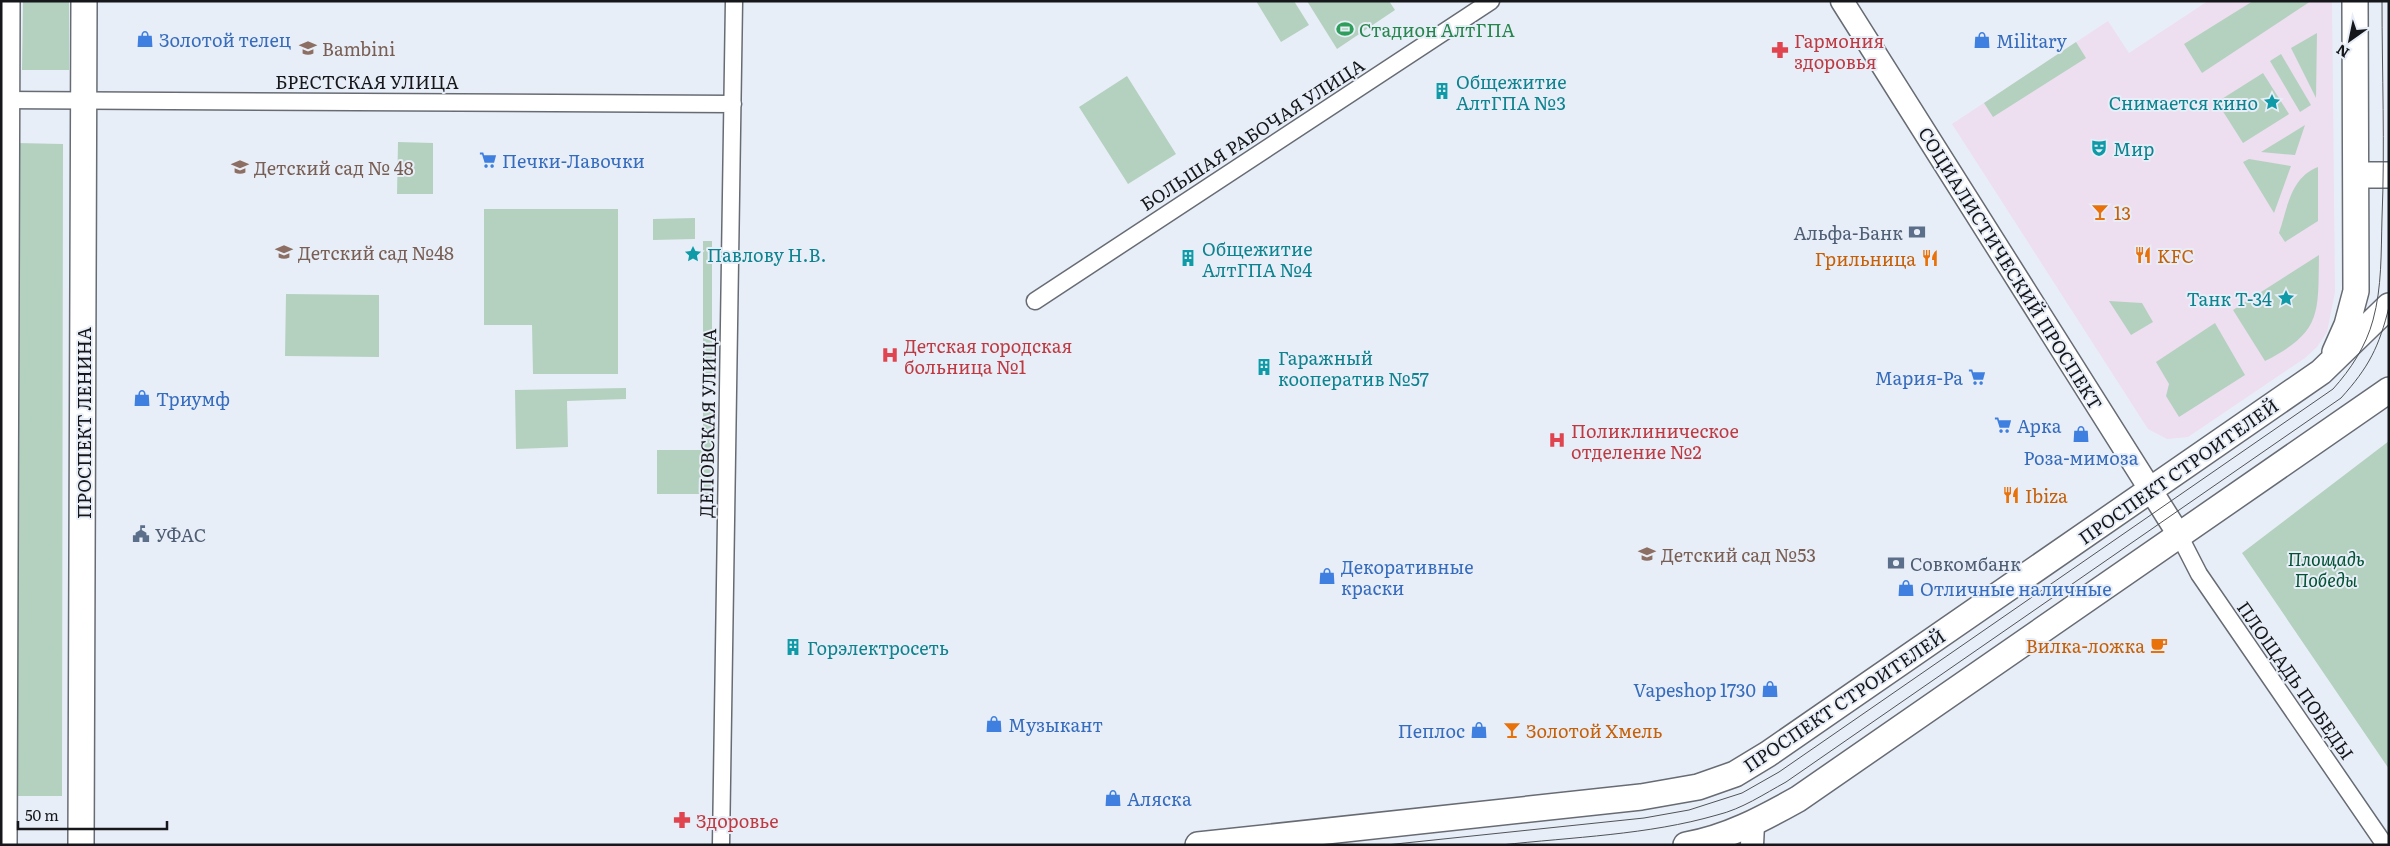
<svg xmlns="http://www.w3.org/2000/svg" width="2390" height="846" font-family="Literata,serif">
	<style>
		.commercial { fill: #eddef0 }
		.green { fill: #b4d1c0 }
		.lines { fill: none; stroke-linecap: round; stroke-linejoin: round }
		.street-casing { stroke: #676c74; stroke-width: 19 }
		.secondary-casing { stroke: #676c74; stroke-width: 25 }
		.primary-casing { stroke: #676c74; stroke-width: 28 }
		.street { stroke: #fff; stroke-width: 16 }
		.secondary { stroke: #fff; stroke-width: 22 }
		.primary { stroke: #fff; stroke-width: 25 }
		.tram { stroke: #505358; stroke-width: 1 }
		.labels { text-anchor: middle; dominant-baseline: central; stroke-width: 4; stroke-linejoin: round; paint-order: stroke }
		.leisure-label { font-size: 18px; fill: #27864d; stroke: #e8eef7; text-anchor: start }
		.shop-label { font-size: 18px; fill: #366cbe; stroke: #e8eef7; text-anchor: start }
		.health-label { font-size: 18px; fill: #be3a42; stroke: #e8eef7; text-anchor: start }
		.education-label { font-size: 18px; fill: #785e54; stroke: #e8eef7; text-anchor: start }
		.street-label { font-size: 18px; fill: #15171a; stroke: #e8eef7 }
		.culture-label { font-size: 18px; fill: #0d838f; stroke: #e8eef7; text-anchor: start }
		.food-label { font-size: 18px; fill: #c56008; stroke: #e8eef7; text-anchor: start }
		.service-label { font-size: 18px; fill: #4e5e75; stroke: #e8eef7; text-anchor: start }
		.park-label { font-size: 18px; font-style: italic; fill: #025233; stroke: #e8eef7 }
	</style>
	<rect width="100%" height="100%" fill="#e8eef7"/>
	<path class="commercial" d="M 2208,1 L 2332,1 L 2335,292 L 2327,332 L 2317,347 L 2305,358 L 2188,437 L 2167,439 L 2148,429 L 1952,124 L 2108,21 L 2129,53 Z"/>
	<path class="green" d="M 23,1 L 69,1 L 69,70 L 22,70 Z
		M 1256,1 L 1294,1 L 1309,25 L 1281,42 Z
		M 1307,1 L 1389,1 L 1395,10 L 1337,49 Z
		M 2253,1 L 2311,1 L 2202,73 L 2184,44 Z
		M 2317,33 L 2316,98 L 2291,48 Z
		M 2076,42 L 2086,58 L 1993,117 L 1984,103 Z
		M 2281,54 L 2311,105 L 2300,112 L 2270,61 Z
		M 2263,73 L 2289,114 L 2243,143 L 2217,102 Z
		M 1127,76 L 1176,154 L 1128,184 L 1079,107 Z
		M 2305,125 L 2295,155 L 2261,152 Z
		M 398,142 L 433,143 L 433,194 L 397,194 Z
		M 17,143 L 63,144 L 62,796 L 17,796 Z
		M 2249,159 L 2291,166 L 2274,213 L 2243,162 Z
		M 2318,167 L 2318,221 L 2285,242 L 2279,233 C 2288,207 2290,178 2318,167 Z
		M 484,209 L 618,209 L 618,374 L 533,374 L 532,325 L 484,325 Z
		M 695,218 L 695,239 L 653,240 L 653,219 Z
		M 703,241 L 712,241 L 712,379 L 703,379 Z
		M 2319,255 C 2318,314 2322,332 2265,361 L 2233,310 Z
		M 286,294 L 379,295 L 379,357 L 285,356 Z
		M 2109,301 L 2142,303 L 2153,322 L 2131,335 Z
		M 2215,323 L 2245,375 L 2179,417 L 2166,396 L 2169,384 L 2156,362 Z
		M 626,388 L 626,399 L 567,401 L 568,447 L 516,449 L 515,390 Z
		M 703,412 L 712,412 L 712,494 L 657,494 L 657,450 L 703,450 Z
		M 2389,441 L 2389,769 L 2242,553 Z"/>
	<g class="lines">
		<g class="street-casing">
			<path id="street" d="M 1,100 L 733,104
				M 1035,301 L 1491,1
				M 2179,535 L 2199,574 L 2385,845
				M 721,845 L 734,1"/>
		</g>
		<g class="secondary-casing">
			<path id="secondary" d="M 1842,1 L 2179,535
				M 1752,845 L 1753,824"/>
		</g>
		<g class="primary-casing">
			<path id="primary" d="M 2357,175 L 2389,175
				M 2335,352 L 2347,325 L 2356,291 L 2355,1
				M 4,845 L 7,1
				M 81,845 L 84,1
				M 1198,845 L 1641,797 L 1698,787 L 1735,774 L 1768,754 L 2321,372 L 2389,306
				M 1686,845 C 1727,838 1762,819 1798,799 L 2389,390"/>
		</g>
		<use href="#street" class="street"/>
		<use href="#secondary" class="secondary"/>
		<use href="#primary" class="primary"/>
		<path class="tram" d="M 1386,845 L 1644,818 L 1689,810 L 1742,793 L 1779,772 L 2333,389 C 2351,369 2366,346 2373,320 C 2382,287 2381,253 2382,218 C 2385,146 2382,73 2382,1
			M 1501,845 C 1573,837 1648,835 1717,815 C 1742,809 1764,794 1786,782 L 2341,398 C 2369,367 2379,347 2389,307"/>
	</g>
	<defs>
		<g id="stadium-bare" transform="scale(1.35)"><path d="M0-5a6.5 5 0 1 0 0 10a6.5 5 0 1 0 0-10ZM-3.5-1.8h7v3.6h-7Z" fill="#2e9e5b" stroke="#e8eef7" stroke-width="2.5" paint-order="stroke"/></g>
		<g id="shop-bare" transform="scale(1.35)"><path d="M-5-2.5h2.3a2.7 3.5 0 0 1 5.4 0H5L5.5 6h-11ZM-1.5-2.5h3a1.5 2.3 0 0 0-3 0Z" fill="#3f7fe0" stroke="#e8eef7" stroke-width="2.5" paint-order="stroke"/></g>
		<g id="school-bare" transform="scale(1.35)"><path d="M0-5L7-2L0 1L-7-2ZM-4 1L0 2.5L4 1V4Q0 6-4 4Z" fill="#8d6e63" stroke="#e8eef7" stroke-width="2.5" paint-order="stroke"/></g>
		<g id="pharmacy-bare" transform="scale(1.35)"><path d="M-2-6h4v4h4v4h-4v4h-4v-4h-4v-4h4Z" fill="#e0444e" stroke="#e8eef7" stroke-width="2.5" paint-order="stroke"/></g>
		<g id="building-bare" transform="scale(1.35)"><path d="M-4-6H4V6H1V3H-1V6H-4ZM-2.5-4.3h1.7v1.8h-1.7ZM.8-4.3h1.7v1.8H.8ZM-2.5-1h1.7V.8h-1.7ZM.8-1h1.7V.8H.8Z" fill="#0f9aa8" stroke="#e8eef7" stroke-width="2.5" paint-order="stroke"/></g>
		<g id="sight-bare" transform="scale(1.35)"><path d="M0-6L1.8-2.2L6-1.7L2.9 1.2L3.7 5.4L0 3.3L-3.7 5.4L-2.9 1.2L-6-1.7L-1.8-2.2Z" fill="#0f9aa8" stroke="#e8eef7" stroke-width="2.5" paint-order="stroke"/></g>
		<g id="theatre-bare" transform="scale(1.35)"><path d="M-5-5.5Q0-4 5-5.5V0Q5 5 0 6Q-5 5-5 0ZM-3.3-2.5H-1v1.5H-3.3ZM1-2.5H3.3v1.5H1ZM-2.8 1Q0 5.5 2.8 1Z" fill="#0f9aa8" stroke="#e8eef7" stroke-width="2.5" paint-order="stroke"/></g>
		<g id="supermarket-bare" transform="scale(1.35)"><path d="M-6-5.5h2.5l.6 2H6L4.5 2H-2.5L-4.4-4H-6ZM-1.5 3.2a1.3 1.3 0 1 0 .1 0ZM3 3.2a1.3 1.3 0 1 0 .1 0Z" fill="#3f7fe0" stroke="#e8eef7" stroke-width="2.5" paint-order="stroke"/></g>
		<g id="bar-bare" transform="scale(1.35)"><path d="M-6-5H6L.8 .8V4.5H3.5V6h-7V4.5H-.8V.8Z" fill="#e8710a" stroke="#e8eef7" stroke-width="2.5" paint-order="stroke"/></g>
		<g id="bank-bare" transform="scale(1.35)"><path d="M-6-4H6V4H-6ZM0-2.3a2.3 2.3 0 1 0 0 4.6a2.3 2.3 0 1 0 0-4.6Z" fill="#5c6f8a" stroke="#e8eef7" stroke-width="2.5" paint-order="stroke"/></g>
		<g id="restaurant-bare" transform="scale(1.35)"><path d="M-5-6h1v4h1v-4h1v4h1v-4h1v5L-1.5 .5V6h-2V.5L-5-1ZM5-6V6H3V1.5H1.5Q1.5-4 5-6Z" fill="#e8710a" stroke="#e8eef7" stroke-width="2.5" paint-order="stroke"/></g>
		<g id="hospital-bare" transform="scale(1.35)"><path d="M-5-5h3v3.5h4V-5h3V5h-3V1.5h-4V5h-3Z" fill="#e0444e" stroke="#e8eef7" stroke-width="2.5" paint-order="stroke"/></g>
		<g id="civic-bare" transform="scale(1.35)"><path d="M-.6-6.5H3V-4.5H.6V-3L4-1V1h2V6H-6V1h2V-1L-.6-3ZM-1.2 2.5V6h2.4V2.5Z" fill="#5c6f8a" stroke="#e8eef7" stroke-width="2.5" paint-order="stroke"/></g>
		<g id="cafe-bare" transform="scale(1.35)"><path d="M-5.5-4.5H6V0H3Q3 3.5 0 3.5H-2.5Q-5.5 3.5-5.5 0ZM3-3.2v2h1.7v-2ZM-6 4.5H4V6H-6Z" fill="#e8710a" stroke="#e8eef7" stroke-width="2.5" paint-order="stroke"/></g>
	</defs>
	<g fill-rule="evenodd">
		<use href="#stadium-bare" x="1345" y="29"/>
		<use href="#shop-bare" x="145" y="39"/>
		<use href="#shop-bare" x="1982" y="40"/>
		<use href="#school-bare" x="308" y="48"/>
		<use href="#pharmacy-bare" x="1780" y="50"/>
		<use href="#building-bare" x="1442" y="91"/>
		<use href="#sight-bare" x="2272" y="102"/>
		<use href="#theatre-bare" x="2099" y="148"/>
		<use href="#supermarket-bare" x="488" y="160"/>
		<use href="#school-bare" x="240" y="167"/>
		<use href="#bar-bare" x="2100" y="212"/>
		<use href="#bank-bare" x="1917" y="232"/>
		<use href="#school-bare" x="284" y="252"/>
		<use href="#sight-bare" x="693" y="254"/>
		<use href="#restaurant-bare" x="2143" y="255"/>
		<use href="#building-bare" x="1188" y="258"/>
		<use href="#restaurant-bare" x="1930" y="258"/>
		<use href="#sight-bare" x="2286" y="298"/>
		<use href="#hospital-bare" x="890" y="355"/>
		<use href="#building-bare" x="1264" y="367"/>
		<use href="#supermarket-bare" x="1977" y="377"/>
		<use href="#shop-bare" x="142" y="398"/>
		<use href="#supermarket-bare" x="2003" y="425"/>
		<use href="#shop-bare" x="2081" y="434"/>
		<use href="#hospital-bare" x="1557" y="440"/>
		<use href="#restaurant-bare" x="2011" y="495"/>
		<use href="#civic-bare" x="141" y="534"/>
		<use href="#school-bare" x="1647" y="554"/>
		<use href="#bank-bare" x="1896" y="563"/>
		<use href="#shop-bare" x="1327" y="576"/>
		<use href="#shop-bare" x="1906" y="588"/>
		<use href="#cafe-bare" x="2159" y="645"/>
		<use href="#building-bare" x="793" y="647"/>
		<use href="#shop-bare" x="1770" y="689"/>
		<use href="#shop-bare" x="994" y="724"/>
		<use href="#shop-bare" x="1479" y="730"/>
		<use href="#bar-bare" x="1512" y="730"/>
		<use href="#shop-bare" x="1113" y="798"/>
		<use href="#pharmacy-bare" x="682" y="820"/>
	</g>
	<g class="labels">
		<g class="leisure-label">
			<text x="1359" y="29">Стадион АлтГПА</text>
		</g>
		<g class="shop-label">
			<text x="159" y="39">Золотой телец</text>
			<text x="1996" y="40">Military</text>
			<text x="502" y="160">Печки-Лавочки</text>
			<text x="1963" y="377" text-anchor="end">Мария-Ра</text>
			<text x="156" y="398">Триумф</text>
			<text x="2017" y="425">Арка</text>
			<text x="2081" y="457" text-anchor="middle">Роза-мимоза</text>
			<text x="1341" y="566">Декоративные<tspan x="1341" dy="21">краски</tspan></text>
			<text x="1920" y="588">Отличные наличные</text>
			<text x="1756" y="689" text-anchor="end">Vapeshop 1730</text>
			<text x="1008" y="724">Музыкант</text>
			<text x="1465" y="730" text-anchor="end">Пеплос</text>
			<text x="1127" y="798">Аляска</text>
		</g>
		<g class="health-label">
			<text x="1794" y="40">Гармония<tspan x="1794" dy="21">здоровья</tspan></text>
			<text x="904" y="345">Детская городская<tspan x="904" dy="21">больница №1</tspan></text>
			<text x="1571" y="430">Поликлиническое<tspan x="1571" dy="21">отделение №2</tspan></text>
			<text x="696" y="820">Здоровье</text>
		</g>
		<g class="education-label">
			<text x="322" y="48">Bambini</text>
			<text x="254" y="167">Детский сад № 48</text>
			<text x="298" y="252">Детский сад №48</text>
			<text x="1661" y="554">Детский сад №53</text>
		</g>
		<g class="street-label">
			<text x="367" y="81">БРЕСТСКАЯ УЛИЦА</text>
			<text transform="translate(1252 134) rotate(-33)">БОЛЬШАЯ РАБОЧАЯ УЛИЦА</text>
			<text transform="translate(2011 268) rotate(58)">СОЦИАЛИСТИЧЕСКИЙ ПРОСПЕКТ</text>
			<text transform="translate(83 423) rotate(-90)">ПРОСПЕКТ ЛЕНИНА</text>
			<text transform="translate(707 423) rotate(-89)">ДЕПОВСКАЯ УЛИЦА</text>
			<text transform="translate(2178 471) rotate(-35)">ПРОСПЕКТ СТРОИТЕЛЕЙ</text>
			<text transform="translate(2296 680) rotate(55)">ПЛОЩАДЬ ПОБЕДЫ</text>
			<text transform="translate(1844 700) rotate(-34)">ПРОСПЕКТ СТРОИТЕЛЕЙ</text>
		</g>
		<g class="culture-label">
			<text x="1456" y="81">Общежитие<tspan x="1456" dy="21">АлтГПА №3</tspan></text>
			<text x="2258" y="102" text-anchor="end">Снимается кино</text>
			<text x="2113" y="148">Мир</text>
			<text x="1202" y="248">Общежитие<tspan x="1202" dy="21">АлтГПА №4</tspan></text>
			<text x="707" y="254">Павлову Н.В.</text>
			<text x="2272" y="298" text-anchor="end">Танк Т-34</text>
			<text x="1278" y="357">Гаражный<tspan x="1278" dy="21">кооператив №57</tspan></text>
			<text x="807" y="647">Горэлектросеть</text>
		</g>
		<g class="food-label">
			<text x="2114" y="212">13</text>
			<text x="2157" y="255">KFC</text>
			<text x="1916" y="258" text-anchor="end">Грильница</text>
			<text x="2025" y="495">Ibiza</text>
			<text x="2145" y="645" text-anchor="end">Вилка-ложка</text>
			<text x="1526" y="730">Золотой Хмель</text>
		</g>
		<g class="service-label">
			<text x="1903" y="232" text-anchor="end">Альфа-Банк</text>
			<text x="155" y="534">УФАС</text>
			<text x="1910" y="563">Совкомбанк</text>
		</g>
		<g class="park-label">
			<text x="2326" y="558">Площадь<tspan x="2326" dy="21">Победы</tspan></text>
		</g>
	</g>
	<rect width="2390" height="846" fill="none" stroke="#15171a" stroke-width="5"/>
	<g transform="translate(2350 40) rotate(213)" stroke="#e8eef7" stroke-width="4" paint-order="stroke">
	<path d="M0-4L9 19L0 12L-9 19Z" fill="#15171a"/>
	<text y="-8" font-size="14" font-weight="bold" text-anchor="middle" fill="#15171a">N</text>
	</g>
	<path d="M18 821v8h149v-8" fill="none" stroke="#15171a" stroke-width="2.5"/>
	<text x="25" y="821" font-size="15" fill="#15171a" stroke="#e8eef7" stroke-width="4" paint-order="stroke">50 m</text>
</svg>
